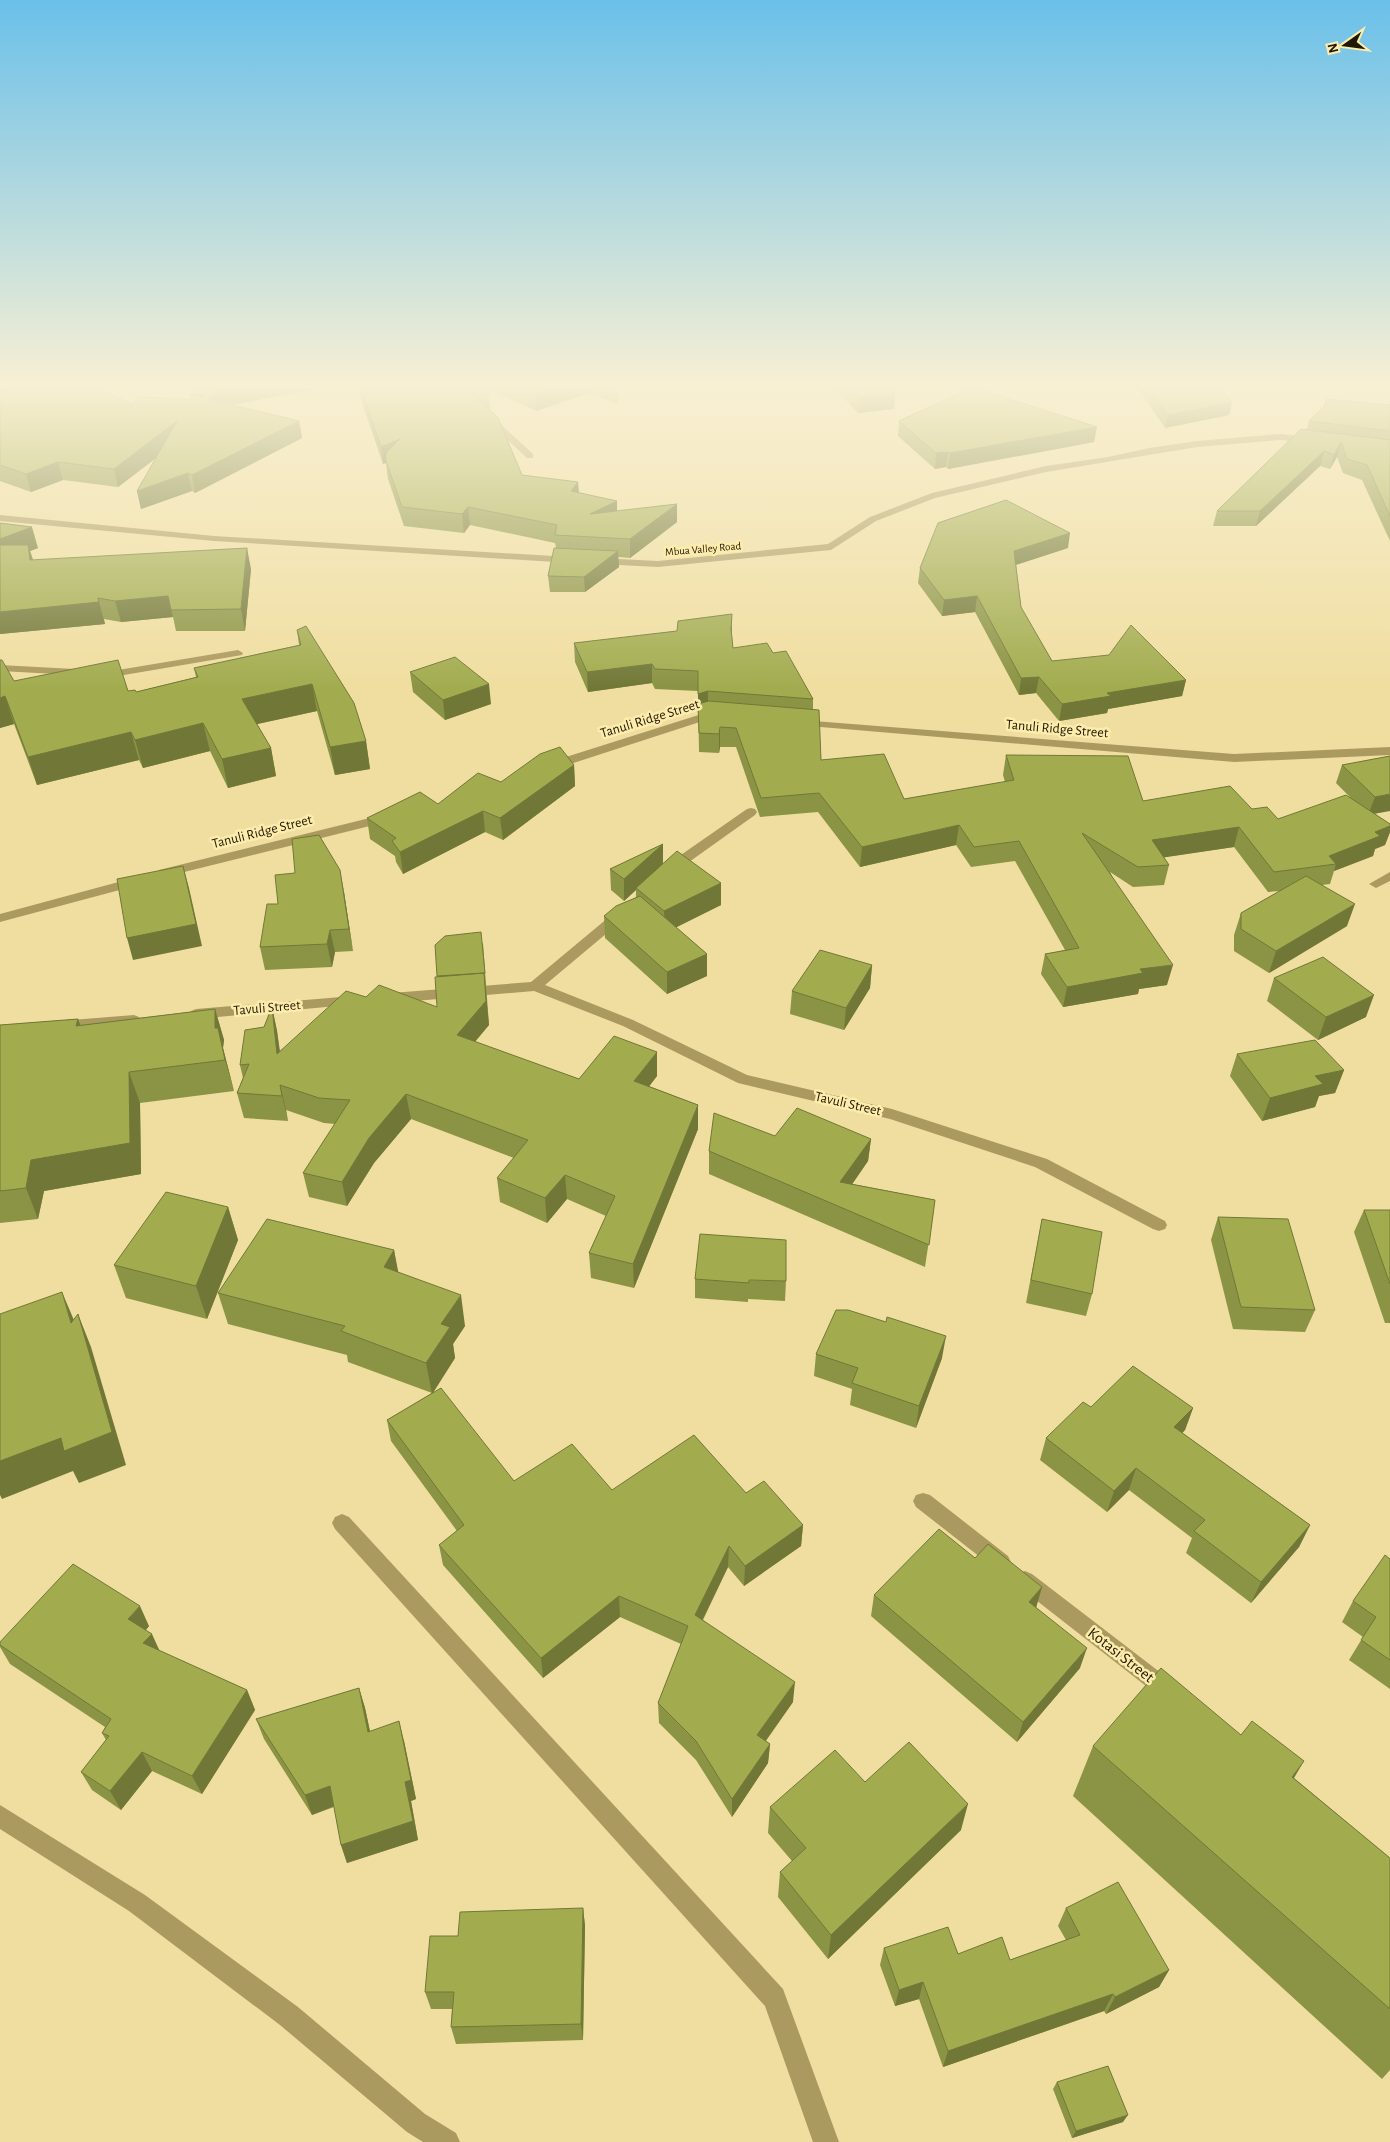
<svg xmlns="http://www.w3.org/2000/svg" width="1390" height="2142" font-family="'Alegreya Sans',sans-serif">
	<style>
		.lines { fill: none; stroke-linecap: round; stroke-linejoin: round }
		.minor { fill: #ab9a5f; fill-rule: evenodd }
		.wall { fill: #8b9444 }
		.shaded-wall { fill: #717837 }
		.building { fill: #a2ac4f; stroke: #717837 }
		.labels { text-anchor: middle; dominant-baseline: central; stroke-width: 5; stroke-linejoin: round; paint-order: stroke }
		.far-street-label { font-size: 11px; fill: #201902; stroke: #fdecac }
		.street-label { font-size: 14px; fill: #201902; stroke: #fdecac }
		.near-street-label { font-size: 16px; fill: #201902; stroke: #fdecac }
	</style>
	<rect width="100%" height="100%" fill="#f0dea0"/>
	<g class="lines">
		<path class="minor" d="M 487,417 L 493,417 L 533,454 L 533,458 L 527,458 L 487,421 Z
			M 1280,434 L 1312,437 L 1316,440 L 1312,443 L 1280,440 L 1197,447 L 1046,472 L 935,498 L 876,521 L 831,550 L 658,567 L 599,564 L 594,561 L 599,558 L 658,561 L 828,544 L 870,517 L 932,493 L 1046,466 L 1108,457 L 1149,448 L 1197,441 Z
			M 0,515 L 214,536 L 571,557 L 576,560 L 571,563 L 214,541 L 0,521 Z
			M 238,650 L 243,653 L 242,655 L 112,677 L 0,671 L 0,665 L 112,671 Z
			M 708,712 L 722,714 L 724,716 L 718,719 L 709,719 L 555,769 L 547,769 L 545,766 L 547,763 Z
			M 801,720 L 1234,754 L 1390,747 L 1390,755 L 1234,762 L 797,725 L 795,723 L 797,721 Z
			M 751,808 L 755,809 L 757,812 L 755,815 L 675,872 L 665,872 L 664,869 L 665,866 L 747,809 Z
			M 386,814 L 392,818 L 390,821 L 164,877 L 157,873 L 159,870 Z
			M 1390,872 L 1390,881 L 1376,888 L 1369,884 Z
			M 137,877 L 144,881 L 142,884 L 0,922 L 0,914 Z
			M 620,911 L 627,915 L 625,918 L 545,985 L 633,1020 L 747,1075 L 892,1109 L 1047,1159 L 1165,1221 L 1167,1225 L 1165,1229 L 1159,1231 L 1153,1229 L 1035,1167 L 890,1119 L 738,1083 L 623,1026 L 534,991 L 391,1003 L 386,1001 L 384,998 L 386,995 L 391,993 L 531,982 L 615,912 Z
			M 353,996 L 358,998 L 360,1001 L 358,1004 L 196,1019 L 191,1017 L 189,1014 L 191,1011 L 196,1009 Z
			M 134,1015 L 139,1017 L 141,1020 L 139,1023 L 59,1031 L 54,1029 L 52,1026 L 54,1023 L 59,1021 Z
			M 923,1493 L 930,1495 L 1008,1556 L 1011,1562 L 1008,1568 L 1001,1571 L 994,1568 L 916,1507 L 913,1501 L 916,1495 Z
			M 342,1514 L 349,1517 L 783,1989 L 839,2142 L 813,2142 L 765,2006 L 335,1529 L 332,1523 L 335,1517 Z
			M 1025,1571 L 1032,1574 L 1174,1683 L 1178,1690 L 1174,1697 L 1167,1700 L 1160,1697 L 1018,1586 L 1015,1580 L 1018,1574 Z
			M 0,1805 L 145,1895 L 298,2007 L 425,2114 L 456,2133 L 460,2142 L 423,2142 L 407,2132 L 280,2025 L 129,1911 L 0,1829 Z"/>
	</g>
	<path class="wall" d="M 0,388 L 132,404 L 232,405 L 299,421 L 302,438 L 195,493 L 192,491 L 141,509 L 137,491 L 156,458 L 118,487 L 63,480 L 31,492 L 0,481 Z
		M 357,388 L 618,388 L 618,404 L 589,393 L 536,411 L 486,388 L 489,396 L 490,410 L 522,475 L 578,482 L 579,493 L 617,511 L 677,522 L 630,558 L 618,557 L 619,567 L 585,592 L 550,592 L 548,576 L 556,548 L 555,543 L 470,525 L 464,533 L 404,526 L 388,479 L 386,463 L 383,464 Z
		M 834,388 L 890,388 L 894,409 L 858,413 Z
		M 1138,388 L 1221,388 L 1232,402 L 1229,415 L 1165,428 Z
		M 1326,399 L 1389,405 L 1390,401 L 1390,541 L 1362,480 L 1343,473 L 1337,457 L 1330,469 L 1320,466 L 1256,526 L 1213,526 L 1217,511 L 1307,430 L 1309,421 L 1323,407 Z
		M 899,421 L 1094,442 L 948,469 L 946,467 L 935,469 L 898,436 Z
		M 0,523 L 38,548 L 30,551 L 33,560 L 251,569 L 245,631 L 176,631 L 173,617 L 121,622 L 104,619 L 105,624 L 0,634 Z
		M 1068,548 L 1016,565 L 1021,607 L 1052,661 L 1186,680 L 1182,696 L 1108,709 L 1107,713 L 1059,721 L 1036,693 L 1019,695 L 975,612 L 942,616 L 918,583 L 920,568 Z
		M 297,630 L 366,741 L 370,769 L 335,775 L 317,711 L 257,724 L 271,748 L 276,776 L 228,788 L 210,751 L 143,768 L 139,760 L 37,785 L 14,724 L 0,728 L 0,660 L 14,681 L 136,692 L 196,677 L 194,668 L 299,645 Z
		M 732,636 L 733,648 L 773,653 L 813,699 L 813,709 L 821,760 L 904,799 L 1005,782 L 1003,775 L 1006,755 L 1143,801 L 1252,809 L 1278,819 L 1350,797 L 1336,783 L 1342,765 L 1390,756 L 1375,814 L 1390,824 L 1390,832 L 1385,845 L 1375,849 L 1373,856 L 1334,871 L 1330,884 L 1322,885 L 1347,926 L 1269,973 L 1234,951 L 1234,935 L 1241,913 L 1280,891 L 1268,892 L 1234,847 L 1164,857 L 1169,865 L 1164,885 L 1133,887 L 1110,872 L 1167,985 L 1139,989 L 1138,994 L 1063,1007 L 1041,974 L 1045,954 L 1065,950 L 1015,861 L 971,867 L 956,845 L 860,867 L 818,812 L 760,817 L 736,747 L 720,747 L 719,753 L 699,752 L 698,691 L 655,689 L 652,683 L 588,692 L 575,662 L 574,643 Z
		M 410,672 L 491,704 L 445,720 L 413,692 Z
		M 574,765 L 575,786 L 503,840 L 485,832 L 403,874 L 396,862 L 395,856 L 370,839 L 367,818 L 438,804 L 501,782 Z
		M 663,844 L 663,864 L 721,883 L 721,905 L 676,927 L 707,954 L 707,976 L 667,994 L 605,938 L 604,916 L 636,897 L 636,890 L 624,901 L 611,890 L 610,869 Z
		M 344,892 L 353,951 L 335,952 L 332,967 L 265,970 L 260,947 L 278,904 Z
		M 483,943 L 489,1025 L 475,1042 L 579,1079 L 657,1076 L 649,1086 L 698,1105 L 698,1129 L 634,1288 L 591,1278 L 589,1253 L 606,1216 L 567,1199 L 547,1223 L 500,1202 L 497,1178 L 514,1158 L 411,1119 L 374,1163 L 347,1206 L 309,1197 L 303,1173 L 335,1124 L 324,1123 L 286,1110 L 288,1121 L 244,1118 L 237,1093 L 243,1078 L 240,1065 L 264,1027 L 272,1007 L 277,1031 L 280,1051 L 366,997 L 437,1007 L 437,976 Z
		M 872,965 L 870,988 L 844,1030 L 790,1014 L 792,991 Z
		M 1274,978 L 1366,1017 L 1318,1040 L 1267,1001 Z
		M 215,1009 L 224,1040 L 223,1048 L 234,1091 L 140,1103 L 141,1174 L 44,1191 L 38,1219 L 0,1223 L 0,1025 L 78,1019 L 80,1025 Z
		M 1237,1054 L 1344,1070 L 1335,1093 L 1319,1096 L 1315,1107 L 1262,1121 L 1230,1076 Z
		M 775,1136 L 871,1139 L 868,1161 L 852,1184 L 935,1200 L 925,1267 L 709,1174 L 709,1151 Z
		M 228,1207 L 238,1240 L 207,1319 L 126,1298 L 114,1265 Z
		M 1364,1210 L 1390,1210 L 1390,1323 L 1385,1323 L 1354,1232 Z
		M 1218,1217 L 1315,1310 L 1305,1332 L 1233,1329 L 1211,1240 Z
		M 1042,1219 L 1092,1294 L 1086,1316 L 1026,1303 Z
		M 394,1250 L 398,1273 L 465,1326 L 453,1344 L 455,1358 L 433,1393 L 514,1481 L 612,1490 L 746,1493 L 803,1525 L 801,1546 L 744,1586 L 728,1567 L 703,1620 L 793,1702 L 766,1741 L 770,1744 L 768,1763 L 732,1817 L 696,1760 L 659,1723 L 658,1703 L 681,1644 L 620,1617 L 543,1678 L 443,1565 L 439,1545 L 457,1531 L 391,1441 L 387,1420 L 432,1393 L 348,1362 L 347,1355 L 228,1324 L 218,1293 Z
		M 695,1279 L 786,1281 L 785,1301 L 748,1299 L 748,1302 L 695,1298 Z
		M 816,1354 L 942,1358 L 916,1428 L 850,1405 L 852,1389 L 814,1376 Z
		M 1091,1407 L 1193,1408 L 1185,1430 L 1182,1433 L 1310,1525 L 1299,1547 L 1251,1603 L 1186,1553 L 1192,1538 L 1129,1490 L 1107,1512 L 1040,1460 L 1046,1438 Z
		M 975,1558 L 1042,1587 L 1036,1607 L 1080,1668 L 1017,1742 L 871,1616 L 874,1595 Z
		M 1390,1559 L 1390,1689 L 1349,1660 L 1363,1637 L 1342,1622 L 1353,1601 Z
		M 149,1626 L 146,1630 L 160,1651 L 247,1690 L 255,1710 L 202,1794 L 152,1771 L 121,1810 L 92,1790 L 81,1772 L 106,1740 L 102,1733 L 105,1727 L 10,1664 L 0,1647 L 0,1642 Z
		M 359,1688 L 365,1708 L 370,1731 L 404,1741 L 416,1799 L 411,1801 L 418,1840 L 347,1863 L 341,1845 L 334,1807 L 312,1815 L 264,1739 L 256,1719 Z
		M 1093,1746 L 1294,1778 L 1390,1858 L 1390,2070 L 1382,2079 L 1073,1796 Z
		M 865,1782 L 961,1830 L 828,1959 L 778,1897 L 780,1872 L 792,1861 L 768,1833 L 770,1807 Z
		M 583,1908 L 585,1926 L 583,2040 L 456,2044 L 451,2027 L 452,2009 L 431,2009 L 425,1992 Z
		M 1066,1908 L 1169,1970 L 1159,1987 L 1106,2014 L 1104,2011 L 943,2067 L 919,1999 L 895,2006 L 880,1965 L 884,1948 L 958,1954 L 1010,1960 L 1066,1940 L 1058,1926 Z
		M 1057,2082 L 1123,2122 L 1072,2138 L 1053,2089 Z"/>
	<path class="shaded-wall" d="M 0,388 L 44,388 L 0,401 Z
		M 229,388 L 321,388 L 222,407 L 207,399 L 219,390 Z
		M 553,388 L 589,388 L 589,393 L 536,411 L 535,394 Z
		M 203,393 L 207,410 L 192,395 Z
		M 895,394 L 894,409 L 858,413 L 859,398 Z
		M 1232,402 L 1229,415 L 1165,428 L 1168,415 Z
		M 177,421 L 181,439 L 118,487 L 114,469 Z
		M 299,421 L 302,438 L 195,493 L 192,475 Z
		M 1097,427 L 1094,442 L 948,469 L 950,453 Z
		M 400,439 L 403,457 L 383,464 L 381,447 Z
		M 1341,442 L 1337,457 L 1330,469 L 1334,455 Z
		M 1324,451 L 1320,466 L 1256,526 L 1260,511 Z
		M 948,452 L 946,467 L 935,469 L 936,453 Z
		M 58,462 L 63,480 L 31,492 L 26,474 Z
		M 188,473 L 192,491 L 141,509 L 137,491 Z
		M 578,482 L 579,500 L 571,491 Z
		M 617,501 L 617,519 L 590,514 Z
		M 677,504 L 677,522 L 630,558 L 630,539 Z
		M 468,507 L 470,525 L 464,533 L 462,514 Z
		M 32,527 L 38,548 L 30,551 L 35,566 L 0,562 L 0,539 Z
		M 1070,533 L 1068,548 L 1012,566 L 1014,551 Z
		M 247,548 L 251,569 L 245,631 L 241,609 Z
		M 618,551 L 619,567 L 585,592 L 584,577 Z
		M 168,596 L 173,617 L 121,622 L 115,601 Z
		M 977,596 L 975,612 L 942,616 L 944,600 Z
		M 99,602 L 105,624 L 0,634 L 0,612 Z
		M 732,614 L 732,633 L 730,648 L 731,629 Z
		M 652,664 L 652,683 L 588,692 L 587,672 Z
		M 1039,677 L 1036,693 L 1019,695 L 1021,678 Z
		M 1186,680 L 1182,696 L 1108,709 L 1107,713 L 1059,721 L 1062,704 L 1107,693 Z
		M 312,684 L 317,711 L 248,726 L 242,699 Z
		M 489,684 L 491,704 L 445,720 L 443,700 Z
		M 708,691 L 708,710 L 698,713 L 698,694 Z
		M 5,696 L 14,724 L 0,728 L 0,698 Z
		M 203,723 L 210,751 L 143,768 L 135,740 Z
		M 720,727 L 720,747 L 719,753 L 719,734 Z
		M 131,732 L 139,760 L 37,785 L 28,757 Z
		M 366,741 L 370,769 L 335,775 L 330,747 Z
		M 271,748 L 276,776 L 228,788 L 222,759 Z
		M 574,765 L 575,786 L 503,840 L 500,818 Z
		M 1390,794 L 1390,811 L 1368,815 L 1375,797 Z
		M 483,811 L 485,832 L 403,874 L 400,852 Z
		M 959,825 L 956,845 L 860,867 L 862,847 Z
		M 1390,826 L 1390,832 L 1385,845 L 1375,849 L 1373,856 L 1334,871 L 1336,864 L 1329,856 L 1375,832 Z
		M 1239,827 L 1234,847 L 1147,860 L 1152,840 Z
		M 663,844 L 663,865 L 636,888 L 636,890 L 624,901 L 624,879 Z
		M 183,866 L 189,888 L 202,946 L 133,960 L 127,938 Z
		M 340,870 L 344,892 L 353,951 L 349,929 Z
		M 721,883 L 721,905 L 665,933 L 664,911 Z
		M 1355,904 L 1347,926 L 1269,973 L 1276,951 Z
		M 330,930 L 335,952 L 332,967 L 327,944 Z
		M 707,954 L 707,976 L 667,994 L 667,972 Z
		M 872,965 L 870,988 L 844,1030 L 846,1008 Z
		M 1173,965 L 1167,985 L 1139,989 L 1138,994 L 1063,1007 L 1067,987 L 1140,969 Z
		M 484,973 L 489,1025 L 460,1059 L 457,1035 Z
		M 1374,995 L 1366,1017 L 1318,1040 L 1326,1017 Z
		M 272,1007 L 277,1031 L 283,1078 L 277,1054 Z
		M 215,1009 L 224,1040 L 223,1048 L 234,1091 L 225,1060 L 215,1028 Z
		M 78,1019 L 89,1049 L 76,1026 Z
		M 657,1052 L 657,1076 L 635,1105 L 634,1081 Z
		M 1344,1070 L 1335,1093 L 1319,1096 L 1315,1107 L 1262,1121 L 1270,1098 L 1315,1076 Z
		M 129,1072 L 140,1103 L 141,1174 L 44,1191 L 38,1219 L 26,1188 L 31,1160 Z
		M 280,1085 L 286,1110 L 288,1121 L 282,1096 Z
		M 406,1094 L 411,1119 L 374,1163 L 347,1206 L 342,1182 L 369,1138 Z
		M 698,1105 L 698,1129 L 634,1288 L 633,1264 Z
		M 871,1139 L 868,1161 L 838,1205 L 840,1182 Z
		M 565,1175 L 567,1199 L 547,1223 L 545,1198 Z
		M 228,1207 L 238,1240 L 207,1319 L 196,1286 Z
		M 394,1250 L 400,1281 L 384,1267 Z
		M 62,1292 L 76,1325 L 71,1323 Z
		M 461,1295 L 465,1326 L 453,1344 L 455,1358 L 432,1394 L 426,1363 L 441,1324 Z
		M 78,1314 L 91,1347 L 126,1465 L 79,1483 L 73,1471 L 2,1499 L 0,1495 L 0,1461 Z
		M 946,1336 L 942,1358 L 916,1428 L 919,1406 Z
		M 1193,1408 L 1185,1430 L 1167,1449 L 1174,1427 Z
		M 1136,1468 L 1129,1490 L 1107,1512 L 1114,1491 Z
		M 803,1525 L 801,1546 L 744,1586 L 745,1566 Z
		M 1310,1525 L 1299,1547 L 1251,1603 L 1261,1582 Z
		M 729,1546 L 728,1567 L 695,1635 L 695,1615 Z
		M 1042,1587 L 1036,1608 L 1029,1602 Z
		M 619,1596 L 620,1617 L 543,1678 L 541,1658 Z
		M 140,1606 L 149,1626 L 138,1639 L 128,1619 Z
		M 152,1634 L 161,1654 L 143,1643 Z
		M 1087,1648 L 1080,1668 L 1017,1742 L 1023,1722 Z
		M 795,1682 L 793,1702 L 756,1754 L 757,1735 Z
		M 359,1688 L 365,1708 L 374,1751 L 368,1732 Z
		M 247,1690 L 255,1710 L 202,1794 L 192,1776 Z
		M 399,1721 L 404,1741 L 416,1799 L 411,1801 L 418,1840 L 347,1863 L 341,1845 L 405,1782 Z
		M 770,1744 L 768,1763 L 732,1817 L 732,1799 Z
		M 142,1752 L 152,1771 L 121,1810 L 110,1791 Z
		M 1304,1761 L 1274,1812 L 1292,1777 Z
		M 330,1786 L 337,1805 L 312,1815 L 305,1795 Z
		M 968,1804 L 961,1830 L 828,1959 L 831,1935 Z
		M 583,1908 L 585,1926 L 583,2040 L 581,2024 Z
		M 1169,1970 L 1159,1987 L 1106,2014 L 1115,1997 Z
		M 923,1982 L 919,1999 L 895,2006 L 899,1990 Z
		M 1113,1994 L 1104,2011 L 943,2067 L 948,2051 Z
		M 1128,2115 L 1123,2122 L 1072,2138 L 1076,2131 Z"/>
	<path class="building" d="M 13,388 L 94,388 L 132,404 L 138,397 L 191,399 L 190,394 L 204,398 L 203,393 L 192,395 L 196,388 L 229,388 L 219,390 L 207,399 L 299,421 L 192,475 L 188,473 L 137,491 L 177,421 L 114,469 L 58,462 L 26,474 L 0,465 L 0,392 Z
		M 361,388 L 466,388 L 498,418 L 522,475 L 578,482 L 571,491 L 617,501 L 590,514 L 677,504 L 630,539 L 555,535 L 557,525 L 468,507 L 462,514 L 402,507 L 386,461 L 386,453 L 400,439 L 381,447 Z
		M 480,388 L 486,388 L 489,396 Z
		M 521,388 L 553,388 L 535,394 Z
		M 849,388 L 890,388 L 895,394 L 859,398 Z
		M 971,388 L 975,388 L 1097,427 L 950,453 L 948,452 L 936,453 L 899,421 Z
		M 1149,388 L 1221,388 L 1232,402 L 1168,415 Z
		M 1326,399 L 1390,405 L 1390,431 L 1309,421 L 1327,404 Z
		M 1301,429 L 1390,440 L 1390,516 L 1367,465 L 1347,459 L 1341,442 L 1334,455 L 1324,451 L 1260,511 L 1217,511 Z
		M 1006,500 L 1070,533 L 1014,551 L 1021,607 L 1052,661 L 1109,655 L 1131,625 L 1186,680 L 1107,693 L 1111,696 L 1062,704 L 1039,677 L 1021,678 L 977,596 L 944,600 L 920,568 L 938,523 Z
		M 0,523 L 32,527 L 0,539 Z
		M 0,545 L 28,545 L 30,560 L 247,548 L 241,609 L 171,610 L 168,596 L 115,601 L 98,598 L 99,602 L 0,612 Z
		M 554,548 L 618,551 L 584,577 L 548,576 Z
		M 732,614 L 731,629 L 733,648 L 767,643 L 773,653 L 786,651 L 813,699 L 708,691 L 698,694 L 698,671 L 655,669 L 652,664 L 587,672 L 574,643 L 677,631 L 678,621 Z
		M 306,626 L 354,703 L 366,741 L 330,747 L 312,684 L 242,699 L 271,748 L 222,759 L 203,723 L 135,740 L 131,732 L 28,757 L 5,696 L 0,698 L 0,660 L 2,660 L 14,681 L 118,660 L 128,691 L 135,690 L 136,692 L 198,677 L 194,668 L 301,645 L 297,630 Z
		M 455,657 L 489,684 L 443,700 L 410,672 Z
		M 709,701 L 819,710 L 821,760 L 884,754 L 904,799 L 1014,780 L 1006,755 L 1128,756 L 1143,801 L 1230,786 L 1252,809 L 1267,807 L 1278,819 L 1346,795 L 1390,824 L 1390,826 L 1375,832 L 1380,836 L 1329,856 L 1336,864 L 1274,872 L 1239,827 L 1152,840 L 1169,865 L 1138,867 L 1082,833 L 1173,965 L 1140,969 L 1143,973 L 1067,987 L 1045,954 L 1079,948 L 1019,841 L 974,847 L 959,825 L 862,847 L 819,793 L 761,798 L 736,728 L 720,727 L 719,734 L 699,733 L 698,704 Z
		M 560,747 L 574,765 L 500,818 L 483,811 L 400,852 L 392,841 L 396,838 L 367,818 L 420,792 L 438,804 L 478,773 L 501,782 L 540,754 Z
		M 1390,756 L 1390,794 L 1375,797 L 1342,765 Z
		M 319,835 L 340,870 L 349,929 L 330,930 L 327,944 L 260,947 L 267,904 L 278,904 L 275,875 L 295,873 L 292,839 Z
		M 663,844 L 624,879 L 610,869 Z
		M 677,851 L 721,883 L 664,911 L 636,888 Z
		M 183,866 L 196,924 L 127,938 L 117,879 Z
		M 1306,876 L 1355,904 L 1276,951 L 1241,929 L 1241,913 Z
		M 640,896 L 707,954 L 667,972 L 604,916 L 616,906 Z
		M 481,932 L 485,973 L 437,976 L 435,945 L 445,936 Z
		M 820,950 L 872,965 L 846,1008 L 792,991 Z
		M 1323,957 L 1374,995 L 1326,1017 L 1274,978 Z
		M 484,973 L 486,1001 L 457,1035 L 579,1079 L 614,1036 L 657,1052 L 634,1081 L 698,1105 L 633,1264 L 589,1253 L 615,1196 L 565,1175 L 545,1198 L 497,1178 L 528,1140 L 406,1094 L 369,1138 L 342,1182 L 303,1173 L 350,1100 L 319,1098 L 280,1085 L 282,1096 L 237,1093 L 249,1064 L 240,1065 L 245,1030 L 264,1027 L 272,1007 L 277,1054 L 346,991 L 366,997 L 379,985 L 437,1007 L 435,977 Z
		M 215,1009 L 215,1028 L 218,1028 L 225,1060 L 129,1072 L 130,1143 L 31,1160 L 26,1188 L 0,1191 L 0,1025 L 78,1019 L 76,1026 Z
		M 1315,1040 L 1344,1070 L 1315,1076 L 1323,1084 L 1270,1098 L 1237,1054 Z
		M 797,1108 L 871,1139 L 840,1182 L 935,1200 L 929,1245 L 709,1151 L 714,1113 L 775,1136 Z
		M 166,1192 L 228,1207 L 196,1286 L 114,1265 Z
		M 1364,1210 L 1390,1210 L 1390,1284 Z
		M 1218,1217 L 1288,1219 L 1315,1310 L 1241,1307 Z
		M 267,1219 L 394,1250 L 384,1267 L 461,1295 L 441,1324 L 450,1327 L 426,1363 L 341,1331 L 345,1326 L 218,1293 Z
		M 1042,1219 L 1102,1232 L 1092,1294 L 1031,1280 Z
		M 700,1234 L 786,1240 L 786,1281 L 749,1280 L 749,1283 L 695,1279 Z
		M 62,1292 L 71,1323 L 78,1314 L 112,1432 L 64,1451 L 61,1438 L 0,1461 L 0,1314 Z
		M 836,1310 L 848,1310 L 886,1322 L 887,1317 L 946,1336 L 919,1406 L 852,1383 L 858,1368 L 816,1354 Z
		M 1133,1366 L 1193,1408 L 1174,1427 L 1310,1525 L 1261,1582 L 1194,1531 L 1205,1520 L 1136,1468 L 1114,1491 L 1046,1438 L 1083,1402 L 1091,1407 Z
		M 441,1388 L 514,1481 L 572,1444 L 612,1490 L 694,1435 L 746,1493 L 764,1481 L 803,1525 L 745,1566 L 729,1546 L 695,1615 L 795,1682 L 757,1735 L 770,1744 L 732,1799 L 696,1741 L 658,1703 L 688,1626 L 619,1596 L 541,1658 L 439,1545 L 464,1525 L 387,1420 Z
		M 939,1529 L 975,1558 L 988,1544 L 1042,1587 L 1029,1602 L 1087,1648 L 1023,1722 L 874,1595 Z
		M 1385,1555 L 1390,1559 L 1390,1660 L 1361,1640 L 1376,1617 L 1353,1601 Z
		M 73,1564 L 140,1606 L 128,1619 L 152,1634 L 143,1643 L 247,1690 L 192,1776 L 142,1752 L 110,1791 L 81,1772 L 109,1736 L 102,1733 L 111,1719 L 0,1645 L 0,1642 Z
		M 1161,1668 L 1241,1735 L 1252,1721 L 1304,1761 L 1292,1777 L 1390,1858 L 1390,2009 L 1093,1746 Z
		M 359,1688 L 368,1732 L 399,1721 L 411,1780 L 405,1782 L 413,1821 L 341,1845 L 330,1786 L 305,1795 L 256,1719 Z
		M 909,1742 L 968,1804 L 831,1935 L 780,1872 L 806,1848 L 770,1807 L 835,1750 L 865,1782 Z
		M 1118,1882 L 1169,1970 L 1115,1997 L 1113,1994 L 948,2051 L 923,1982 L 899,1990 L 884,1948 L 948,1927 L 958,1954 L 1002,1937 L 1010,1960 L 1080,1935 L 1066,1908 Z
		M 583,1908 L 581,2024 L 451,2027 L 454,1992 L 425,1992 L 430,1936 L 458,1936 L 460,1912 Z
		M 1108,2066 L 1128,2115 L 1076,2131 L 1057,2082 Z"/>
	<linearGradient id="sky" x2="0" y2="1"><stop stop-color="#6ac0ea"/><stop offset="0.56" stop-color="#f8f0d4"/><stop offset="1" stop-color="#f8f0d4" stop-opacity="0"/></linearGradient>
	<rect width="1390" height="688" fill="url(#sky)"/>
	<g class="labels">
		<g class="far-street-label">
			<text transform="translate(703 549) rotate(-5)">Mbua Valley Road</text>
		</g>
		<g class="street-label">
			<text transform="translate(650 719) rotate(-17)">Tanuli Ridge Street</text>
			<text transform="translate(1057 729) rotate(5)">Tanuli Ridge Street</text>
			<text transform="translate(262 832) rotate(-14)">Tanuli Ridge Street</text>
			<text transform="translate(267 1008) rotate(-5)">Tavuli Street</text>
			<text transform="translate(848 1104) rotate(13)">Tavuli Street</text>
		</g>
		<g class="near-street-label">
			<text transform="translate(1121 1655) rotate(38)">Kotasi Street</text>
		</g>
	</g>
	<g transform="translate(1345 45) rotate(256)" stroke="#fdecac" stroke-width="4" paint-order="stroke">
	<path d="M0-4L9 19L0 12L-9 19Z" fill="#201902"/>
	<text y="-8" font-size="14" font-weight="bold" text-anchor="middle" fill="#201902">N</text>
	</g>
</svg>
